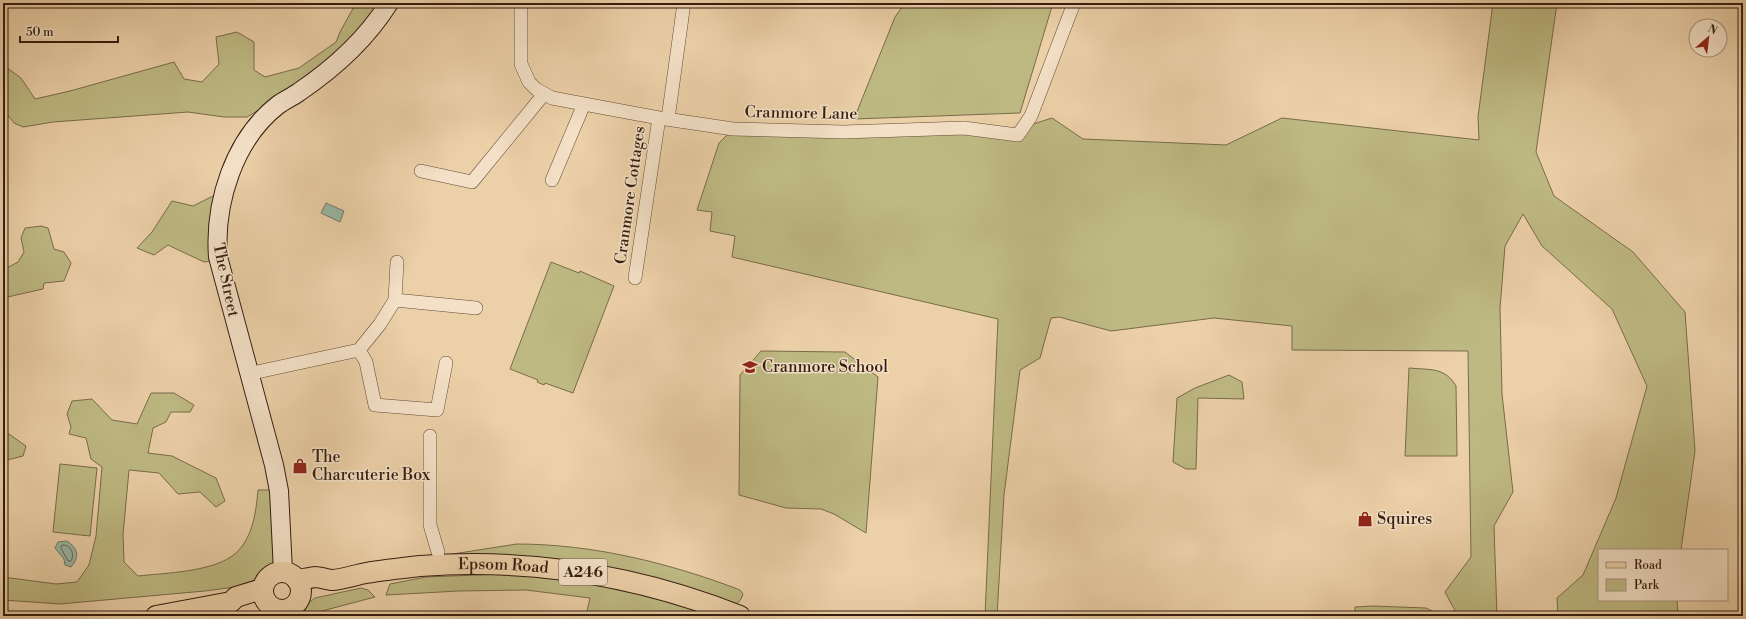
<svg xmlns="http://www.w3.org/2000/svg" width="1746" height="619" font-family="'Libre Bodoni',serif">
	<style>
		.green { fill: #beb983; stroke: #796b4a }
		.water { fill: #99b7a4; stroke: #717969 }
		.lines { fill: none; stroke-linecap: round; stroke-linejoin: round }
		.shore { stroke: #666a5a; stroke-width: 1 }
		.street-casing { stroke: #624a36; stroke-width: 14 }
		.secondary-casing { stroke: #341d10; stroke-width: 20 }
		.primary-casing { stroke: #341d10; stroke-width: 22 }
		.street { stroke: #f3e0c6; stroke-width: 13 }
		.secondary { stroke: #f3e0c6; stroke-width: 18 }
		.primary { stroke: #ecd0a8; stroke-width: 20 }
		.labels { text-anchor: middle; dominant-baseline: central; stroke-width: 3; stroke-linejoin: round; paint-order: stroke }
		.shield { fill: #f3e0c6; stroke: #6d5847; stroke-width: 1 }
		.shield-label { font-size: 15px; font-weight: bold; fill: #341d10 }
		.street-label { font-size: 16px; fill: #341d10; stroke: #f3e0c6 }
		.poi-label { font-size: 16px; fill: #341d10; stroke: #f3e0c6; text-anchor: start }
	</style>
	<rect width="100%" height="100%" fill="#ecd0a8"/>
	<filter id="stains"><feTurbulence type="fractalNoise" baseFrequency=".005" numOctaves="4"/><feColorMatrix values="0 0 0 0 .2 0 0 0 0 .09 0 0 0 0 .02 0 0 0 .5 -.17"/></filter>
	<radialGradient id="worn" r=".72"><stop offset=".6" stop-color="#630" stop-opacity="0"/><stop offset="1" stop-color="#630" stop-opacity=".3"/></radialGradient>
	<path class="green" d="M 356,3 L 379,3 L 364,25 L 340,50 L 272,102 L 247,117 L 224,117 L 188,112 L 53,122 L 23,127 L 14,123 L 3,109 L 3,65 L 21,78 L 35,99 L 70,91 L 174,62 L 184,79 L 202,82 L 219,64 L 216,37 L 237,32 L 254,42 L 254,70 L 265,77 L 299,68 L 336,42 L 340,32 Z
		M 905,3 L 1053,3 L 1020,113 L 854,119 L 895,17 Z
		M 1493,3 L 1557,3 L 1536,152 L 1554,196 L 1633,252 L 1685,312 L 1695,451 L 1681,550 L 1599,550 L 1599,600 L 1677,600 L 1678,616 L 1558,616 L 1557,598 L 1583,575 L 1616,498 L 1647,386 L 1612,309 L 1542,246 L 1523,214 L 1505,246 L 1500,308 L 1502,394 L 1513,492 L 1494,526 L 1497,616 L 1458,616 L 1445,592 L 1471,557 L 1468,351 L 1292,350 L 1292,326 L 1214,318 L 1111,331 L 1059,317 L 1051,318 L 1040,358 L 1020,370 L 1004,495 L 997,616 L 985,616 L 998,319 L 732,257 L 735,236 L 710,231 L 712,212 L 697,210 L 719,143 L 733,129 L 1002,134 L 1052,118 L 1083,139 L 1226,145 L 1282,118 L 1479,140 L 1478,117 Z
		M 213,196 L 218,197 L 213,261 L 204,262 L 168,245 L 154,255 L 137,248 L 152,232 L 172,201 L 193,206 Z
		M 41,226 L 48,228 L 54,249 L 64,252 L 71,263 L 64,281 L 44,283 L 43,289 L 3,298 L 3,270 L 18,262 L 24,252 L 21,238 L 25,228 Z
		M 551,262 L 579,273 L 580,271 L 614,286 L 573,393 L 545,383 L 544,385 L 537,382 L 538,380 L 510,369 Z
		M 761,351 L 845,352 L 878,377 L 866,533 L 834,514 L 821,509 L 786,508 L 739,495 L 740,375 Z
		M 1409,368 C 1430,370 1445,367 1456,386 L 1457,456 L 1405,456 Z
		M 1229,375 L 1242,382 L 1244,399 L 1198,398 L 1196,469 L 1186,469 L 1173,462 L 1177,398 L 1195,388 Z
		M 151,393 L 174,393 L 194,405 L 190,412 L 171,412 L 166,422 L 153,428 L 148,453 L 172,456 L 216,478 L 225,501 L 216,507 L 200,492 L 178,494 L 159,473 L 129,470 L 123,535 L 124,562 L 138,576 C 165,573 215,572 236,553 C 253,537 256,512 258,490 L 272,490 L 274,560 L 266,575 L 250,585 L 205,591 L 60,604 L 3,600 L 3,577 L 56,584 L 77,582 L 89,565 L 96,536 L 102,467 L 91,459 L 86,438 L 69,434 L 71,427 L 67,414 L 72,401 L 92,399 L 112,420 L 137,424 Z
		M 3,430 L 26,446 L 23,456 L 3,461 Z
		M 60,464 L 97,468 L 90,536 L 53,532 Z
		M 517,544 C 592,544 670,563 740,590 L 743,594 L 741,599 L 737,604 L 729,604 L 681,585 L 647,576 L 446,555 Z
		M 531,573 L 580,578 L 726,616 L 586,616 L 590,598 L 526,590 L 459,591 L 386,595 L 390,584 L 426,577 Z
		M 361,588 L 368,590 L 375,597 L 307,615 L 304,606 L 315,598 Z
		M 1373,606 L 1426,608 L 1442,616 L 1355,616 L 1355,607 Z"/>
	<path class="water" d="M 326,203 L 344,211 L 340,222 L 321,213 Z
		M 67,541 C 78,548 80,557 71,567 L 65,565 L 64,559 L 55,548 L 58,542 Z"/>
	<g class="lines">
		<path class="shore" d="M 62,545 C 71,544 75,554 71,561 L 68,561 L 61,548 Z"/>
		<g class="street-casing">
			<path id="street" d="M 521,3 L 521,64 L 529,82 L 536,89 L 552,98 L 659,118 L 733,129 L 843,132 L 964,128 L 1018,135 L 1031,116 L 1074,3
				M 668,119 L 684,3
				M 421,171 L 472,182 L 544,94
				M 552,180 L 584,104
				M 635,278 L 659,118
				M 395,300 L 397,262
				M 359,350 L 366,362 L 375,405 L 437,410 L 446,363
				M 248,374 L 359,350 L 380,324 L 395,300 L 476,308
				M 430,436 L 430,525 L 438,552
				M 287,610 L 288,616"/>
		</g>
		<g class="secondary-casing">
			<path id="secondary" d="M 283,571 L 279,491 L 274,465 L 218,257 C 214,203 234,139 278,105 C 285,100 292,97 299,92 C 333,69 367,38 389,3"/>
		</g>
		<g class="primary-casing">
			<g id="primary">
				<circle cx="282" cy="591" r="19"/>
				<path id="s1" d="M 297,580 C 303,579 310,578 315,577 C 321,577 327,580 333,580 C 344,579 355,575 366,573 C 384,570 402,568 420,566 C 531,558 637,575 740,616"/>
				<path d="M 156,616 L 231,602 L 236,597 L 262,589"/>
			</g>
		</g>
		<use href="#street" class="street"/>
		<use href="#secondary" class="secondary"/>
		<use href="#primary" class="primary"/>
	</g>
	<defs>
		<g id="school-bare" transform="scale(1.2)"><path d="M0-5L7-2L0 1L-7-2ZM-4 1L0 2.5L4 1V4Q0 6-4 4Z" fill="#8f2418" stroke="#f3e0c6" stroke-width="2.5" paint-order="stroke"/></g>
		<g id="shop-bare" transform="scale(1.2)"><path d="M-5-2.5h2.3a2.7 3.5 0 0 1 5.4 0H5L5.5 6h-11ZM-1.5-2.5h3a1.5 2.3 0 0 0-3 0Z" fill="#8f2418" stroke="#f3e0c6" stroke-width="2.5" paint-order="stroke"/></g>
	</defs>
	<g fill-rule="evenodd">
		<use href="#school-bare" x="750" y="367"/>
		<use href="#shop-bare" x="300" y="466"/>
		<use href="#shop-bare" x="1365" y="519"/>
	</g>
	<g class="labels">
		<rect class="shield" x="559" y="559" width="48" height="26" rx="3"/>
		<g class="shield-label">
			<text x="583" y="572">A246</text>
		</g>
		<g class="street-label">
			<text transform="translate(801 113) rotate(1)">Cranmore Lane</text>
			<text transform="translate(630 195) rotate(-82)">Cranmore Cottages</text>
			<text transform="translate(226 280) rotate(78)">The Street</text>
			<text stroke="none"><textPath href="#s1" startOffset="208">Epsom Road</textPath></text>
		</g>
		<g class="poi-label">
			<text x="762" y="367">Cranmore School</text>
			<text x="312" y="457">The<tspan x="312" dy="18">Charcuterie Box</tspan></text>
			<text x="1377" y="519">Squires</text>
		</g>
	</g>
	<rect width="1746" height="619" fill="none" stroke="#ecd0a8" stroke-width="16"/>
	<rect x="4" y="4" width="1738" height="611" fill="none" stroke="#341d10" stroke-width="2"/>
	<rect x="8" y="8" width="1730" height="603" fill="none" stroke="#341d10"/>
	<rect x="1598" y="549" width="130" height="52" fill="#f3e0c6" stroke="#a7927d"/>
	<rect x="1606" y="562" width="20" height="6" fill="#ecd0a8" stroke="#a7927d"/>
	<text x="1634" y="569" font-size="12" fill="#341d10">Road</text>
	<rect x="1606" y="579" width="20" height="12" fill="#beb983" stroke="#a7927d"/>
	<text x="1634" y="589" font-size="12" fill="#341d10">Park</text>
	<g transform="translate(1708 38) rotate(28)"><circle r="19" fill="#f3e0c6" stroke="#a7927d"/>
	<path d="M0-3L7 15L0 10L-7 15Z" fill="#8f2418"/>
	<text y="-6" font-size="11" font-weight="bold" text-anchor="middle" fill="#341d10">N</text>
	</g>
	<path d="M20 36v6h98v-6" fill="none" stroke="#341d10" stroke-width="2"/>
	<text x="26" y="36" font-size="12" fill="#341d10" stroke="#f3e0c6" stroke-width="3" paint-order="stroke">50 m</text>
	<rect width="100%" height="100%" filter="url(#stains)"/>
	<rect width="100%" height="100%" fill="url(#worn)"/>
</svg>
